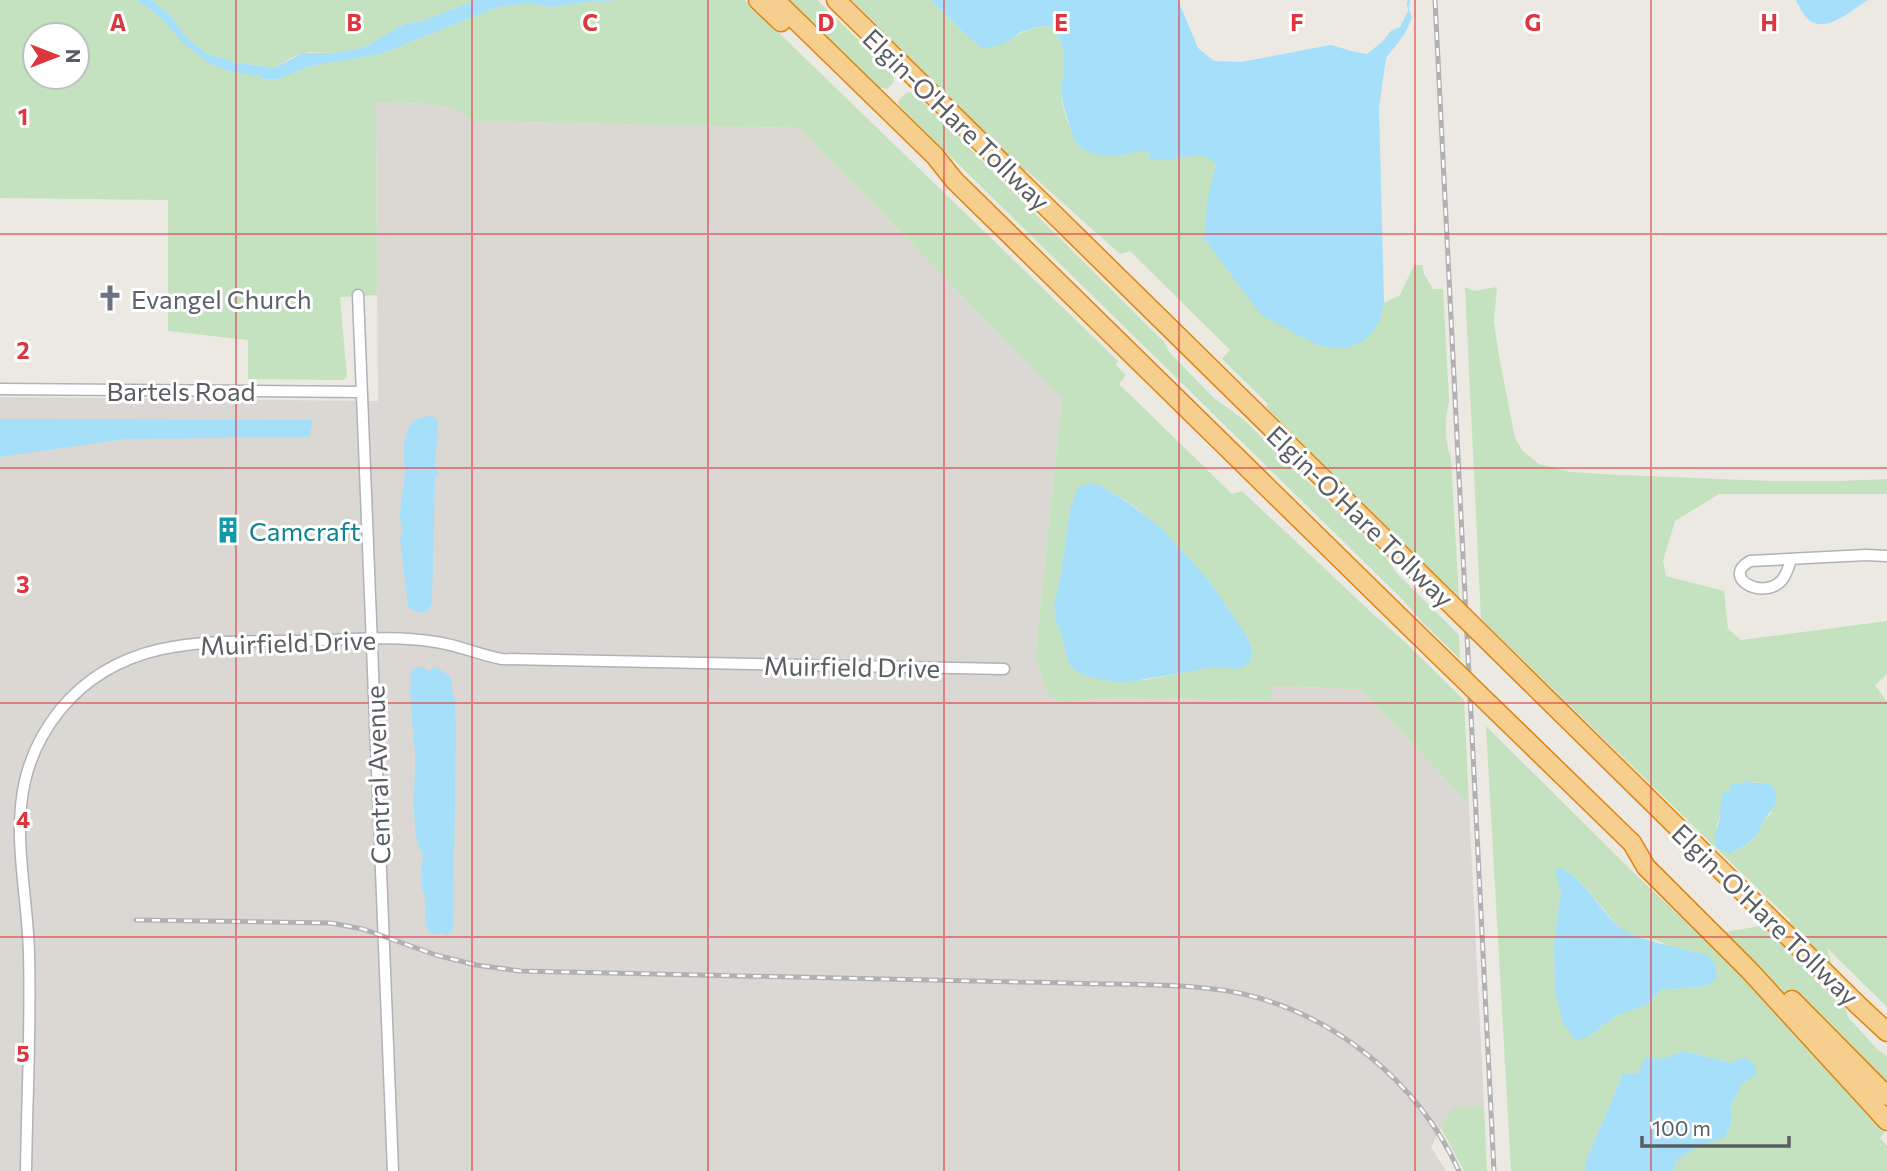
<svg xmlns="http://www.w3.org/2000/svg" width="1887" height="1171" font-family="Commissioner,sans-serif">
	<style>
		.industrial { fill: #dbd8d4 }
		.green { fill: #c4e2bf; fill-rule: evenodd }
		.water { fill: #a5dff9 }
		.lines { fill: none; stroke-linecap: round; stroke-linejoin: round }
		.stream { stroke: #a5dff9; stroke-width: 2.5 }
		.street-casing { stroke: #afb3b7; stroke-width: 13 }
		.highway-casing { stroke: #e0840e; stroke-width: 21 }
		.street { stroke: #fff; stroke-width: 10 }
		.highway { stroke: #f6cf8f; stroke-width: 18 }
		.rail-casing { stroke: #b0b1b2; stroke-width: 5 }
		.rail { stroke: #fff; stroke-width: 2.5; stroke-dasharray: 8; stroke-linecap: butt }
		.highway-bridge-casing { stroke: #e0840e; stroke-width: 21; stroke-linecap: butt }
		.highway-bridge { stroke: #f6cf8f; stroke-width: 18 }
		.grid { fill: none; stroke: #dd363f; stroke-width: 2; stroke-opacity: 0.55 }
		.labels { text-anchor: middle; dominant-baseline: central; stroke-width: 6; stroke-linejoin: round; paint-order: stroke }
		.street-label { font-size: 26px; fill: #5a5e62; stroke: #fff }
		.worship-label { font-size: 26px; fill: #5b616d; stroke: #fff; text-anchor: start }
		.culture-label { font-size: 26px; fill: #0d838f; stroke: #fff; text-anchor: start }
		.grid-label { font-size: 23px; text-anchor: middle; font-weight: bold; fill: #dd363f; stroke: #fff; stroke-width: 6; stroke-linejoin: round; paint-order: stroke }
	</style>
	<rect width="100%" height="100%" fill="#ece9e2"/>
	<path class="industrial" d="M 376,102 L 428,104 L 455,109 L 474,121 L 799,128 L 1062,399 L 1035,657 L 1065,704 L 1099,697 L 1270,700 L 1271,686 L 1361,689 L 1469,805 L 1484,1106 L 1452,1108 L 1431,1147 L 1446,1171 L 0,1171 L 0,397 L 378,401 Z"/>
	<path class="green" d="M 0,0 L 137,0 L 162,19 L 210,64 L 233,72 L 251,74 L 260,76 L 264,80 L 270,80 L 279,79 L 311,66 L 381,54 L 498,7 L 529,3 L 551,7 L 588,2 L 618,0 L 745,0 L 1118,361 L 1116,365 L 1126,375 L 1119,384 L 1232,494 L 1242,491 L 1372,613 L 1405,642 L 1464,700 L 1469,805 L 1361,689 L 1272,686 L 1271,700 L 1099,697 L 1064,704 L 1048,694 L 1035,657 L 1062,399 L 799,128 L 473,121 L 455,109 L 428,104 L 376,102 L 377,295 L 340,297 L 347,377 L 342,380 L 248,379 L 248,340 L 168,331 L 168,200 L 0,198 ZM 35,35 L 77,35 L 77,77 L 35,77 ZM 1100,485 L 1131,504 L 1161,528 L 1208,579 L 1246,635 L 1251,646 L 1251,658 L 1194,671 L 1144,680 L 1069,664 L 1061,633 L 1056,621 L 1054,606 L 1060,579 L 1070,510 Z
		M 152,0 L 476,0 L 420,22 L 407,23 L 383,36 L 369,45 L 358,49 L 334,53 L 309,52 L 293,57 L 274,68 L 233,62 L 216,56 L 208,55 L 186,37 L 171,16 Z
		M 789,0 L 817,0 L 892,72 L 894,82 L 887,89 L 878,87 Z
		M 852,0 L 931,0 L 969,38 L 1005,43 C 1019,33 1031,27 1049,26 C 1062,35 1065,55 1064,71 C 1063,76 1061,82 1061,87 C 1061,108 1070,134 1083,149 L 1144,150 L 1167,160 L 1198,154 L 1209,157 L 1216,163 L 1214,174 L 1380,320 L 1384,303 L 1400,295 L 1414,265 L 1422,265 L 1424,274 L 1433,289 L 1443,289 L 1449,401 C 1445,419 1444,440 1451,458 L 1459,598 L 1266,407 L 1268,404 L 1222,359 L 1230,350 L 1130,251 L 1120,254 L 1026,170 L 1024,172 Z
		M 910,92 L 916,95 L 1164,342 L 1169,352 L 1214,398 L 1243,419 L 1385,556 L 1396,572 L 1459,635 L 1460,659 L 1423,623 L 1401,598 L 902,109 L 898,104 L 899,100 L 906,93 Z
		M 1465,287 L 1474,291 L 1497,287 L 1494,321 L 1498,351 L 1515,438 L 1523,451 L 1539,464 L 1570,472 L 1621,475 L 1770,481 L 1841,481 L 1887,479 L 1887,494 L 1719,494 L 1675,521 L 1663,561 L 1666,576 L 1724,591 L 1728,629 L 1741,640 L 1887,621 L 1887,674 L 1875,685 L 1887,702 L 1887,1007 L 1827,948 L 1848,1017 L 1878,1050 L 1887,1056 L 1887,1129 L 1880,1138 L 1887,1146 L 1887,1171 L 1673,1171 L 1677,1160 L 1700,1145 L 1724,1137 L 1731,1124 L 1731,1107 L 1742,1083 L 1756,1074 L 1731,1063 L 1685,1051 L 1660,1059 L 1645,1058 L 1638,1073 L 1623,1074 L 1585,1163 L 1585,1171 L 1511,1171 L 1486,726 L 1635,874 L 1701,936 L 1791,921 L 1481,619 ZM 1746,782 L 1765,783 L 1771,813 L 1764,820 L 1753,840 L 1731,853 L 1716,827 L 1732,784 ZM 1561,868 C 1586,880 1599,907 1618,926 C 1632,939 1655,936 1668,946 C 1679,953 1695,976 1705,986 L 1660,990 L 1649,1004 L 1616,1016 L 1589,1036 L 1555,992 L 1554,943 L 1561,890 Z
		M 1484,1106 L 1487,1171 L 1464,1171 L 1441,1128 L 1452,1107 Z"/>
	<path class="water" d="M 137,0 L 152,0 L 171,16 L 186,37 L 208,55 L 216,56 L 233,62 L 274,68 L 303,53 L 334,53 L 358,49 L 369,45 L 383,36 L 407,23 L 420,22 L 476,0 L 618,0 L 588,2 L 551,7 L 529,3 L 498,7 L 381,54 L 311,66 L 279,79 L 264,80 L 260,76 L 233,72 L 210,64 L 183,43 L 162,19 Z
		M 931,0 L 1178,0 L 1198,48 L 1214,61 L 1241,62 L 1331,45 L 1355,52 L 1367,54 L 1383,41 L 1391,31 L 1400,27 L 1408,11 L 1408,6 L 1412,18 L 1404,35 L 1386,58 L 1379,108 L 1384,303 L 1380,320 L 1370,335 L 1362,342 L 1344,348 L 1319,346 L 1261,315 L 1204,238 L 1208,197 L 1216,164 C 1201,149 1186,158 1168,160 C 1162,160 1156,160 1151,160 L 1149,153 L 1144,150 C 1122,156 1088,163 1074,139 C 1072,134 1070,128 1069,123 C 1065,112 1061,98 1061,86 C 1061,80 1064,75 1064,70 C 1065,54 1062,35 1049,26 L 1037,27 L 1021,32 L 1005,43 L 984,49 L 969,38 Z
		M 1796,0 L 1868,0 C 1852,10 1825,35 1808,19 C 1803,15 1799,6 1796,0 Z
		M 430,416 L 436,418 L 438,424 L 435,468 L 440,473 L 435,476 L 432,603 L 428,611 L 418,613 L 408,607 L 400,539 L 403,532 C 396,514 404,492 405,473 C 405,464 403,454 404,445 C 405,439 407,429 411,424 C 415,418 423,417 430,416 Z
		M 0,419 L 313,420 L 309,437 L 126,439 L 0,457 Z
		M 1088,484 L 1100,485 L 1130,504 L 1161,528 L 1208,579 L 1246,635 L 1251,646 L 1251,658 L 1248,664 L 1238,669 L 1212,667 L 1194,671 L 1120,683 L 1090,677 L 1076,671 L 1069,664 L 1061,633 L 1056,621 L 1054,606 L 1060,579 L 1070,510 L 1078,487 Z
		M 416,667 L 423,667 L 429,672 L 434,667 C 462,680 446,681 456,701 L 455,709 L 456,723 L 453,930 L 447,936 L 444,934 L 430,934 C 421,917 428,915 425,901 C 425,897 423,893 422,889 C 421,884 422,861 423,856 C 409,834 416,780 415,753 C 413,724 409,702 411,672 Z
		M 1746,782 L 1771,784 C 1784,802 1771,809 1762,823 C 1760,828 1758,834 1754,838 C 1748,844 1738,848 1731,853 C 1704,848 1718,833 1720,816 C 1721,808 1720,801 1723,793 L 1730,790 L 1731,784 Z
		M 1561,868 C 1586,880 1598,908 1618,926 C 1634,940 1685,949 1707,955 C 1716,963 1718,968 1716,980 L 1705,986 L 1660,990 L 1649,1004 L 1616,1016 L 1589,1036 L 1576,1041 L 1563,1023 L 1555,992 L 1554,943 L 1561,890 L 1555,871 Z
		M 1685,1051 L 1731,1063 L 1744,1057 L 1755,1065 L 1756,1075 L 1742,1084 L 1731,1106 L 1731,1124 L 1724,1138 L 1700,1145 L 1677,1160 L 1673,1171 L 1585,1171 L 1585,1163 L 1623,1074 L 1638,1073 L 1645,1057 L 1660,1059 Z"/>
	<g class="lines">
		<path class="stream" d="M 1408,6 L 1409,0"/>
		<g class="street-casing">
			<path id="street" d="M 358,295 L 393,1171
				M 0,389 L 362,392
				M 1791,559 C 1789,566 1787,574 1782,580 C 1764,601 1720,578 1750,561 L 1866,555 L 1887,556
				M 26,1171 C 27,1099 31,1026 29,954 C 28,898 12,836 25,781 C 31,755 43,731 60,710 C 123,633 214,642 304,641 C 347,640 393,635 436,642 C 458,645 480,655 502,659 L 1004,669"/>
		</g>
		<g class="highway-casing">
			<path id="highway" d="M 758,0 L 781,22
				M 775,0 L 935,156 L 954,180 L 1415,632
				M 836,0 L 1413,567
				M 1632,843 L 1646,867 L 1749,970 L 1887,1121
				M 1792,1000 L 1887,1096
				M 1859,1006 L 1887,1032"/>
		</g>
		<use href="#street" class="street"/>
		<use href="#highway" class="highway"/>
		<g class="rail-casing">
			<path id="rail" d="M 1435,0 L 1494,1171
				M 136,920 L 331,923 L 363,929 L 436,955 L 476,965 L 520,971 L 1018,982
				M 1010,982 C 1046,982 1082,984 1117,984 C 1158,985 1199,985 1239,993 C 1335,1014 1418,1082 1459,1171"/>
		</g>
		<use href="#rail" class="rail"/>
		<g class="highway-bridge-casing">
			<path id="highway-bridge" d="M 1413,567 L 1859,1006
				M 1415,632 L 1632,843"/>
		</g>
		<use href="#highway-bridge" class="highway-bridge"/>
	</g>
	<path class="grid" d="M 236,0 L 236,1171M 472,0 L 472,1171M 708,0 L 708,1171M 944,0 L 944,1171M 1179,0 L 1179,1171M 1415,0 L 1415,1171M 1651,0 L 1651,1171M 0,234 L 1887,234M 0,468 L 1887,468M 0,703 L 1887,703M 0,937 L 1887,937"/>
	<defs>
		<g id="church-bare" transform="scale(2.1)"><path d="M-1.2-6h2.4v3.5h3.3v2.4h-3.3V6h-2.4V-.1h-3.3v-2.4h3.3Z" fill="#6b7280" stroke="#fff" stroke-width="2.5" paint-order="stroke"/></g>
		<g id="building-bare" transform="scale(2.1)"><path d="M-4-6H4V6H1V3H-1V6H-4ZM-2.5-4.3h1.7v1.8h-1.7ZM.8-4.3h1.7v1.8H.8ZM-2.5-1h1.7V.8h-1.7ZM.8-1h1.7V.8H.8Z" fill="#0f9aa8" stroke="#fff" stroke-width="2.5" paint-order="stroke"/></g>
	</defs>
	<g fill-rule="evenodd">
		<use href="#church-bare" x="110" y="298"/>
		<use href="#building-bare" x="228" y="530"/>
	</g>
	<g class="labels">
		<g class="street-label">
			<text transform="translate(957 119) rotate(44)">Elgin-O'Hare Tollway</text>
			<text x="181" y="390">Bartels Road</text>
			<text transform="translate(1361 516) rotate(44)">Elgin-O'Hare Tollway</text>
			<text transform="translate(288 642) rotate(-2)">Muirfield Drive</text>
			<text transform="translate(852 666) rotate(1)">Muirfield Drive</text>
			<text transform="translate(377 775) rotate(-92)">Central Avenue</text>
			<text transform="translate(1766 914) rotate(44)">Elgin-O'Hare Tollway</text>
		</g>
		<g class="worship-label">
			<text x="131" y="298">Evangel Church</text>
		</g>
		<g class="culture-label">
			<text x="249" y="530">Camcraft</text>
		</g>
	</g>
	<g class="grid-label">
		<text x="118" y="31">A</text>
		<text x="354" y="31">B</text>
		<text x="590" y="31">C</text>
		<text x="826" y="31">D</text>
		<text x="1061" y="31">E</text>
		<text x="1297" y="31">F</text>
		<text x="1533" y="31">G</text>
		<text x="1769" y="31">H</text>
		<text x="23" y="125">1</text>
		<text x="23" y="359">2</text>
		<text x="23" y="593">3</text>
		<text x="23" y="828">4</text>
		<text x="23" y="1062">5</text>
	</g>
	<g transform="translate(56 56) rotate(90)"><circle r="33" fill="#ffffff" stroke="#bdbfc0" stroke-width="2"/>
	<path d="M0-5L12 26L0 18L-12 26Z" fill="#dd363f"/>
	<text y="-10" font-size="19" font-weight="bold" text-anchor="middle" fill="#5a5e62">N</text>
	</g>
	<path d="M1642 1136v10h147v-10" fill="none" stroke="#5a5e62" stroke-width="3.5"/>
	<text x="1652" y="1136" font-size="21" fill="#5a5e62" stroke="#ffffff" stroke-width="5" paint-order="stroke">100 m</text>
</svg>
